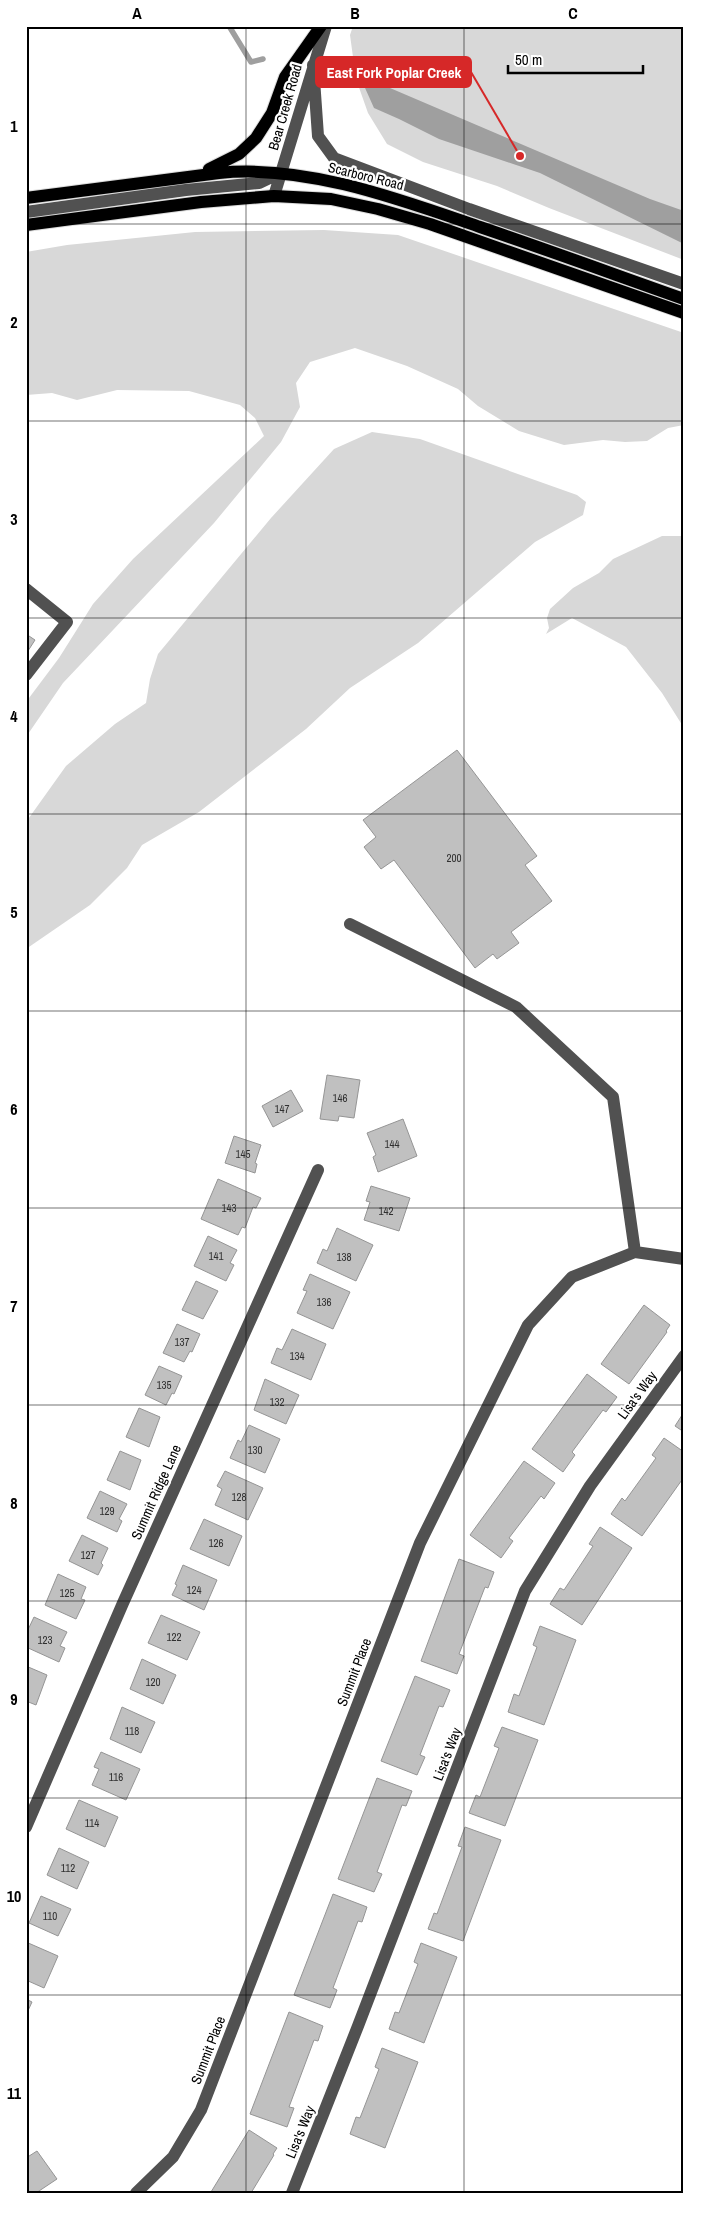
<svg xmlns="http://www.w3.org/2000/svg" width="710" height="2219" font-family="'Archivo Narrow',sans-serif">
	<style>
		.green { fill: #d8d8d8 }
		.water { fill: #9f9f9f }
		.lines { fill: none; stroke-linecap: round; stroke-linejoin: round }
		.stream { stroke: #9f9f9f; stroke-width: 5.5 }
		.building { fill: #c0c0c0; stroke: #959595 }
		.major-casing { stroke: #dbdbdb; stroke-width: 14 }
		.minor { stroke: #515151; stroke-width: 12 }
		.major { stroke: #000; stroke-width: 12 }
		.grid { fill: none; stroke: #000; stroke-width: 1; stroke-opacity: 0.55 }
		.labels { text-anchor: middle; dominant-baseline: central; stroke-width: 4.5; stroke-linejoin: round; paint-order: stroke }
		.number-label { font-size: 11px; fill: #303030 }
		.street-label { font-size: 14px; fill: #000; stroke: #fff }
		.leader { fill: none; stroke: #d62828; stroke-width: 2 }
		.callout-dot { fill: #d62828; stroke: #fff; stroke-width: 2 }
		.callout { fill: #d62828; stroke: #d62828; stroke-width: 2 }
		.callout-label { font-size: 15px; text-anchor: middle; font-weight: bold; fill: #fff }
		.neatline { fill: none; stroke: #000; stroke-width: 2 }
		.grid-label { font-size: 16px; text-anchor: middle; font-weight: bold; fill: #000 }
	</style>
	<rect width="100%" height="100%" fill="#fff"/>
	<path class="green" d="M 353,26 L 684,26 L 684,260 L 549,208 L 497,186 L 423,162 L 387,144 L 368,113 L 356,79 L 350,35 Z
		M 324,230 L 398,235 L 684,333 L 684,425 L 668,428 L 647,441 L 625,442 L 603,440 L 564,445 L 519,431 L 478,406 L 458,389 L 407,366 L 355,348 L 310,362 L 296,383 L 300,407 L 281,442 L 214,523 L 63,683 L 26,737 L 26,702 L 59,658 L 93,604 L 133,559 L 264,436 L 255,418 L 240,405 L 189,391 L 117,390 L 77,400 L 52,393 L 26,395 L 26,252 L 67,245 L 195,232 Z
		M 372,432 L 420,439 L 577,495 L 586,502 L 583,515 L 535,542 L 418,643 L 350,688 L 306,729 L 199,812 L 142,845 L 127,868 L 90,905 L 26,949 L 26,822 L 66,766 L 115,724 L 146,703 L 150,679 L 158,654 L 271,518 L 334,449 Z
		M 662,536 L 684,536 L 684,728 L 662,693 L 626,647 L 572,618 L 546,634 L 549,628 L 547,618 L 550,609 L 573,588 L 599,573 L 613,559 Z"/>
	<path class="water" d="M 361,79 L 390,88 L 650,199 L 684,211 L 684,244 L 540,173 L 439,139 L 399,119 L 374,108 Z"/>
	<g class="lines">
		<path class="stream" d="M 229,26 L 251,62 L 263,59"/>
	</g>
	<path class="building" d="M 26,634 L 35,640 L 26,654 Z
		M 457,750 L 537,856 L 525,865 L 552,901 L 511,932 L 519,943 L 497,959 L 493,954 L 475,968 L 394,860 L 381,869 L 364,847 L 376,837 L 363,820 Z
		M 327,1075 L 360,1080 L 354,1118 L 339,1116 L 338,1121 L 320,1119 Z
		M 291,1090 L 303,1111 L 273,1127 L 262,1106 Z
		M 403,1119 L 417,1156 L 378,1172 L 373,1157 L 376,1155 L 367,1133 Z
		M 234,1136 L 261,1145 L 255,1163 L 257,1164 L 255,1173 L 225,1163 Z
		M 218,1179 L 261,1198 L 256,1208 L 253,1207 L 245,1228 L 242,1227 L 238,1235 L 201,1219 Z
		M 371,1186 L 410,1198 L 399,1231 L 364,1220 L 370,1202 L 366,1201 Z
		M 337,1228 L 373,1245 L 356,1281 L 317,1263 L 323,1249 L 327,1251 Z
		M 208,1236 L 237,1250 L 230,1263 L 234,1265 L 226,1281 L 194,1266 Z
		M 310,1274 L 350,1292 L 333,1329 L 297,1313 L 307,1291 L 303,1290 Z
		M 196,1281 L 218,1291 L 203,1319 L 182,1310 Z
		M 644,1305 L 670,1325 L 666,1331 L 667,1332 L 629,1384 L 601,1364 Z
		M 177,1324 L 200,1334 L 192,1352 L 190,1351 L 184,1362 L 163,1353 Z
		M 292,1329 L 326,1344 L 311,1380 L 271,1363 L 277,1348 L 282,1350 Z
		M 159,1366 L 182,1376 L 174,1394 L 172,1393 L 166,1405 L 145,1395 Z
		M 587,1374 L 617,1397 L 606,1412 L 603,1410 L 572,1452 L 575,1455 L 563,1472 L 532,1449 Z
		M 265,1379 L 299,1395 L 286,1424 L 254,1410 Z
		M 139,1408 L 160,1417 L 149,1447 L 126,1437 Z
		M 684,1412 L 684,1432 L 675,1426 Z
		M 249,1425 L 280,1439 L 265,1473 L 230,1458 L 238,1440 L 241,1442 Z
		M 664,1438 L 684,1452 L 684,1477 L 642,1536 L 611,1514 L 622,1498 L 625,1501 L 656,1458 L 652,1455 Z
		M 120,1451 L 141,1460 L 130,1490 L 107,1480 Z
		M 524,1461 L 555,1483 L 544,1499 L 541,1496 L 509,1538 L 513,1541 L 501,1558 L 470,1535 Z
		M 225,1471 L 263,1488 L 248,1520 L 215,1505 L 222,1489 L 217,1486 Z
		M 100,1491 L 127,1504 L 119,1519 L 122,1521 L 117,1532 L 87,1518 Z
		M 204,1519 L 242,1536 L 229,1566 L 190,1549 Z
		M 600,1527 L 632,1548 L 582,1625 L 550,1604 L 560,1588 L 564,1590 L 593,1546 L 589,1544 Z
		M 82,1535 L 108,1548 L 101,1563 L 103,1565 L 98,1575 L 69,1561 Z
		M 459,1559 L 494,1572 L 488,1588 L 485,1587 L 459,1654 L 464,1656 L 457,1674 L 421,1661 Z
		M 183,1565 L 217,1580 L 204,1610 L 172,1595 L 177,1585 L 175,1584 Z
		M 58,1574 L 86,1587 L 81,1599 L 85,1600 L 76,1619 L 45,1605 Z
		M 161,1615 L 200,1632 L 187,1660 L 148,1643 Z
		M 34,1617 L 67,1632 L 60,1646 L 65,1648 L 59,1662 L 26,1647 L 26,1634 Z
		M 540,1626 L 576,1640 L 544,1725 L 508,1712 L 514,1694 L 519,1696 L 537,1647 L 533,1645 Z
		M 142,1659 L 176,1675 L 163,1704 L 130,1689 Z
		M 26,1666 L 47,1675 L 36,1705 L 26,1701 Z
		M 415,1676 L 450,1690 L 443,1707 L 439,1706 L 420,1755 L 425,1757 L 417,1775 L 381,1761 Z
		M 122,1707 L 155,1722 L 141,1753 L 110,1739 Z
		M 502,1727 L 538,1740 L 505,1826 L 469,1813 L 476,1795 L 480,1797 L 499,1748 L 494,1746 Z
		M 101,1752 L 140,1769 L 126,1800 L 92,1785 L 99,1769 L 94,1767 Z
		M 377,1778 L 412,1791 L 406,1806 L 402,1805 L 377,1872 L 382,1874 L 374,1892 L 338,1879 Z
		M 79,1800 L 118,1817 L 105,1847 L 66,1829 Z
		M 465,1827 L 501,1840 L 463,1941 L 428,1929 L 434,1913 L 437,1914 L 462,1847 L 458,1846 Z
		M 59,1848 L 89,1862 L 77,1889 L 47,1875 Z
		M 333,1894 L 367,1907 L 362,1922 L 358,1921 L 333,1988 L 337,1990 L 330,2008 L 294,1995 Z
		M 41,1896 L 71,1909 L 58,1936 L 29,1923 Z
		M 26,1942 L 58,1956 L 44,1988 L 26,1980 Z
		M 421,1943 L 457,1957 L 424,2043 L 389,2029 L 395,2012 L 399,2013 L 418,1964 L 414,1962 Z
		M 26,1999 L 32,2002 L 26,2015 Z
		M 289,2012 L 323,2026 L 318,2041 L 314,2040 L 289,2107 L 294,2108 L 287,2127 L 250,2114 Z
		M 382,2048 L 418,2062 L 385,2148 L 350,2134 L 356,2117 L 360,2118 L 379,2069 L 375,2067 Z
		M 249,2130 L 277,2148 L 273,2154 L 274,2155 L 251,2193 L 212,2193 L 211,2192 Z
		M 37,2151 L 57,2179 L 36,2193 L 26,2193 L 26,2158 Z"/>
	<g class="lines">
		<g class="major-casing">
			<path id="major" d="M 209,169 L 239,154 L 256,138 L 272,113 L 285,77 L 321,26
				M 26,198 L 219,173 C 305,164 399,199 480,227 C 548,250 616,275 684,299
				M 26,225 L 201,202 L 274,196 L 331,199 L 378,209 L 430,224 L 684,313"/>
		</g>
		<path class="minor" d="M 313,65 L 318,136 L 334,158 L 469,209 L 684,284
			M 274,196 L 326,26
			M 26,212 L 186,190 L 259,183 L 282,172
			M 26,589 L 67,622 L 26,675
			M 350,924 L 516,1007 L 613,1097 L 635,1252
			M 26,1827 L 123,1603 L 318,1170
			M 136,2193 L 173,2157 L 201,2110 L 420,1543 L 528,1325 L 572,1277 L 635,1252 L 684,1259
			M 292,2193 L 358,2026 L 525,1591 L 590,1486 L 684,1356"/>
		<use href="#major" class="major"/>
	</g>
	<path class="grid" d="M 246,26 L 246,2193M 464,26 L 464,2193M 26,224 L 684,224M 26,421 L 684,421M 26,618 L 684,618M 26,814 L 684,814M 26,1011 L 684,1011M 26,1208 L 684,1208M 26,1405 L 684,1405M 26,1601 L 684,1601M 26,1798 L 684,1798M 26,1995 L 684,1995"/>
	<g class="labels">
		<g class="number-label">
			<text x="454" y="858">200</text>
			<text x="340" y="1098">146</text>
			<text x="282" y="1109">147</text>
			<text x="392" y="1144">144</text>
			<text x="243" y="1154">145</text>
			<text x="229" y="1208">143</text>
			<text x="386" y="1211">142</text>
			<text x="216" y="1256">141</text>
			<text x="344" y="1257">138</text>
			<text x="324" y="1302">136</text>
			<text x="182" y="1342">137</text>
			<text x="297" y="1356">134</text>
			<text x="164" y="1385">135</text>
			<text x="277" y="1402">132</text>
			<text x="255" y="1450">130</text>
			<text x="239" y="1497">128</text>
			<text x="107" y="1511">129</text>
			<text x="216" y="1543">126</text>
			<text x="88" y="1555">127</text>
			<text x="194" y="1590">124</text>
			<text x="67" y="1593">125</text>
			<text x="174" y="1637">122</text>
			<text x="45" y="1640">123</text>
			<text x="153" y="1682">120</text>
			<text x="132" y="1731">118</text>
			<text x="116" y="1777">116</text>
			<text x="92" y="1823">114</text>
			<text x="68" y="1868">112</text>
			<text x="50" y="1916">110</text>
		</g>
		<g class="street-label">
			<text transform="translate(285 107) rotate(-74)">Bear Creek Road</text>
			<text transform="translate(366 176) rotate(14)">Scarboro Road</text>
			<text transform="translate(637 1395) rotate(-54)">Lisa's Way</text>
			<text transform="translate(156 1492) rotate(-66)">Summit Ridge Lane</text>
			<text transform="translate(354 1672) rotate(-69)">Summit Place</text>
			<text transform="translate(447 1754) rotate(-69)">Lisa's Way</text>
			<text transform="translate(208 2050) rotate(-69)">Summit Place</text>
			<text transform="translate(300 2132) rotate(-68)">Lisa's Way</text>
		</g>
	</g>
	<path class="leader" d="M520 156L471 72"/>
	<circle class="callout-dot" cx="520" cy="156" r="5"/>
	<rect class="callout" x="316" y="57" width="155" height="30" rx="5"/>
	<g class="callout-label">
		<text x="394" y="78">East Fork Poplar Creek</text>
	</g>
	<rect width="710" height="2219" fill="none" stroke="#ffffff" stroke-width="55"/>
	<path d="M508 65v8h135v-8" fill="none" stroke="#000000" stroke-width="2.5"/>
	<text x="515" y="65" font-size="15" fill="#000000" stroke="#ffffff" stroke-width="4" paint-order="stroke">50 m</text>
	<rect x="28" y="28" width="654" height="2164" class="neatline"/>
	<g class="grid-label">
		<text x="137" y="19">A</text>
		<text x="355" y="19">B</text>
		<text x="573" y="19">C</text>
		<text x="14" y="132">1</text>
		<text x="14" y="328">2</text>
		<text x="14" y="525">3</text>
		<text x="14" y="722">4</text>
		<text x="14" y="918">5</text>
		<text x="14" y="1115">6</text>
		<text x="14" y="1312">7</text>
		<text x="14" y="1509">8</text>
		<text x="14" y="1705">9</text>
		<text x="14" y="1902">10</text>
		<text x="14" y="2099">11</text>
	</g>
</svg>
